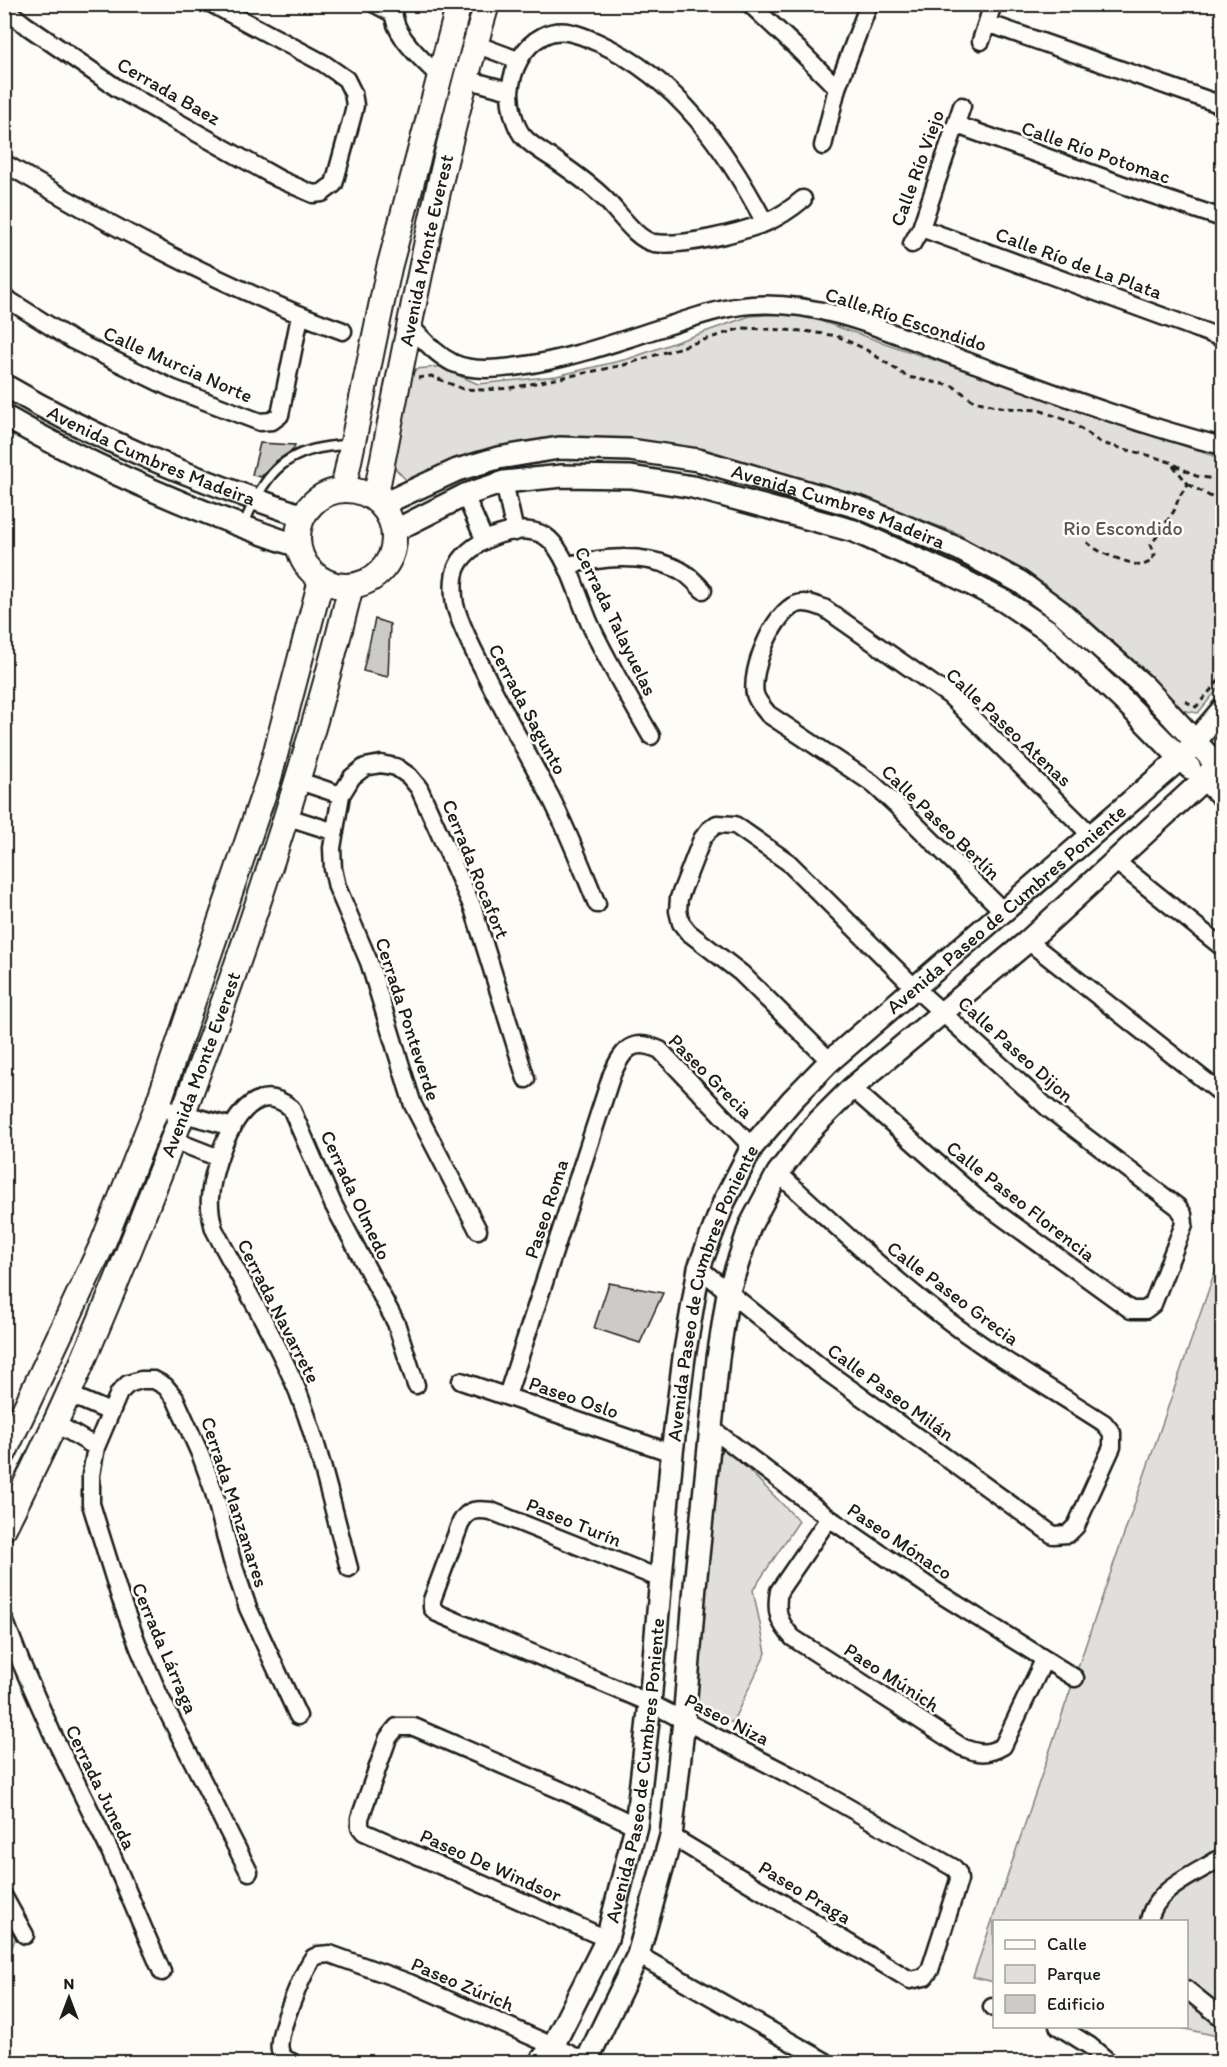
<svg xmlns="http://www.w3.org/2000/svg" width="1227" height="2067" font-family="Itim,sans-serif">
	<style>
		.green { fill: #e0dfdb; stroke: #7e7e7c; stroke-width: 1.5 }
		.building { fill: #cccbc8; stroke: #1c1c1c; stroke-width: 1.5 }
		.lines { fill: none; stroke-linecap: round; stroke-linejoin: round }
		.service-casing { stroke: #1c1c1c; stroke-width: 13 }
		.minor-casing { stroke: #1c1c1c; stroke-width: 21 }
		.tertiary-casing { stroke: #1c1c1c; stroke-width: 26 }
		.secondary-casing { stroke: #1c1c1c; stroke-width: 28 }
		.path { stroke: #1c1c1c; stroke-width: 3; stroke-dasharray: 6 4.5; stroke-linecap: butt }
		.service { stroke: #fdfcf7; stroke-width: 8 }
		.minor { stroke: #fdfcf7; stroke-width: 16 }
		.tertiary { stroke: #fdfcf7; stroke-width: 21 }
		.secondary { stroke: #fdfcf7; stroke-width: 24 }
		.labels { text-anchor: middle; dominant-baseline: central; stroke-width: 5; stroke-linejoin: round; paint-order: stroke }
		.street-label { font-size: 20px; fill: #1c1c1c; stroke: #fdfcf7 }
		.park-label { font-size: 20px; fill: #575655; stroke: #fdfcf7 }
	</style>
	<rect width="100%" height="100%" fill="#fdfcf7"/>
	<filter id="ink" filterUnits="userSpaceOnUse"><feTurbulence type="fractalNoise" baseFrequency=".0167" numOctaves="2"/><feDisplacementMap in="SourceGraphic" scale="12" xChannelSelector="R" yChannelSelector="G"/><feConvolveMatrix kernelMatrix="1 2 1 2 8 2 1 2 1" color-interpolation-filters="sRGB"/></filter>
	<g filter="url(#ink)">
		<path class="green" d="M 797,313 L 1222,459 L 1222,684 L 1198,713 L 1180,710 L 1049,594 L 957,533 L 841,490 L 695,449 L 637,440 L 577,443 L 518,451 L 406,480 L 393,466 L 401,390 L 416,369 L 447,366 L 460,376 L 478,384 L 556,376 L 628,359 L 750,316 Z
			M 1222,1251 L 1222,2037 L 1177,2027 L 1186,2026 L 1186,1922 L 994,1922 L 994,1982 L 973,1977 L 1087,1641 Z
			M 727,1448 L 799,1521 L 753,1590 L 766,1653 L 732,1723 L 689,1699 L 709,1455 Z
			M 4,1894 L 21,1924 L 7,1960 L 4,1959 Z"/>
		<path class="building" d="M 260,443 L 295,445 L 293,450 L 276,461 L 261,477 L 252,475 Z
			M 375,619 L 390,624 L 388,677 L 363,671 Z
			M 609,1283 L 663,1293 L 640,1343 L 594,1328 Z"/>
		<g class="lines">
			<g class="service-casing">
				<path id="service" d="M 243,527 C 264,472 287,446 349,445"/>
			</g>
			<g class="minor-casing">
				<path id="minor" d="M 375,4 L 392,13
					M 394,4 C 388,32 422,59 439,76
					M 750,4 L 798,49 L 837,88
					M 4,8 L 24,24 L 117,88 L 279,179 L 313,194 L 322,193 L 334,184 L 353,114 L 355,105 L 353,93 L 346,79 L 323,63 L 212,4
					M 987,23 L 1222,105
					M 981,41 L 993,4
					M 475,44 L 518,60
					M 466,79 L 510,91
					M 957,125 L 1129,187 L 1222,218
					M 823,146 L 837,88 L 869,4
					M 4,163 C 113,227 224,288 343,331
					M 765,223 C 726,149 677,79 599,43 C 581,35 562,26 543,36 C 523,46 512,69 510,92 C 510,105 514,124 522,135 C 532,147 545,153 558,162 C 574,173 590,184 604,198 C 618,211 636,240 654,243 C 682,247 738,233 765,223 C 779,217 791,209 803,199
					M 921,228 L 1222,338
					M 912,244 L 921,228 L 962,106
					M 4,297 L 72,340 L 171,388 L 260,422 L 272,421 L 280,415 L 300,316
					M 409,325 C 423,339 435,354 453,363 C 473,372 499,369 520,366 C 570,359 616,342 664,327 C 692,318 722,307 752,305 C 822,300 891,333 956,357 C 1044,389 1131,423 1222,446
					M 504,482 L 515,532
					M 465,495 L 484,539
					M 567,565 C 602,558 639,553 673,567 C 685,571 694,581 703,590
					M 299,781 L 341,795
					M 1202,781 L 1222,799
					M 288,817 L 335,832
					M 1114,860 L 1222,947
					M 597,904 C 582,868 568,831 550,796 C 527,753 503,711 482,667 C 472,648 461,626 455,605 C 453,592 452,576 458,565 C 471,539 525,518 549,539 C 568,556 579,600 590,624 C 608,663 630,699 651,736
					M 1004,912 L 896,805 L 872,783 L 768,714 C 763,707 757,702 755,694 C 750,671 773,612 797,604 C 806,601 815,605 824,608 L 950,696 L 1092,836
					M 1028,941 L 1222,1094
					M 830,1061 L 741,973 L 688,932 L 681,923 L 678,911 L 679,898 L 702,839 L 709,830 L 717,824 L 735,825 L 788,862 L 916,989 L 1049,1109 L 1178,1207 L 1183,1214 L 1184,1224 L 1153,1304 L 1145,1310 L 1131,1310 L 979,1200 L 852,1088
					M 157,1107 L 233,1127
					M 173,1140 L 219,1158
					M 478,1230 L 413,1105 L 369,962 L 337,887 L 333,869 L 332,848 L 341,795 L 352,777 L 365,767 L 381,764 L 396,767 L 409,776 L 419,788 L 473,908 L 526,1079
					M 699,1268 L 823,1369 L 1053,1535 L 1068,1534 L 1076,1526 L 1112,1447 L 1112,1433 L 1104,1423 C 1048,1387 989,1353 937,1312 C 881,1269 830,1220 778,1173
					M 461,1381 L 672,1453
					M 68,1394 L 110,1412
					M 507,1396 L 612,1074 C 623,1050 632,1037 660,1050 L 752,1147
					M 55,1423 L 96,1447
					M 711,1428 L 829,1518 L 937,1592 L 1075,1678
					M 829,1518 L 779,1591 C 775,1612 779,1623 793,1638 L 962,1747 C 978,1754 988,1755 1003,1746 L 1044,1660
					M 349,1568 C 333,1509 320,1449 298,1392 C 275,1336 242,1283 214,1229 C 211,1218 209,1209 210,1197 C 213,1162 243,1068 291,1108 L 333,1204 L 396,1323 L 416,1385
					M 661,1579 L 491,1511 C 477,1509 468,1509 461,1522 L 432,1600 L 432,1608 L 437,1613 L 650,1703 L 809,1785 L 954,1868 L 958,1873 L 959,1880 L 930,1970 L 925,1977 L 910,1980 L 671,1836
					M 4,1619 L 22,1665 L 52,1733 L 110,1851 L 162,1972
					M 249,1872 L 159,1695 L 139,1648 L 120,1597 L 91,1504 L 91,1475 L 96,1447 L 119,1393 L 128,1384 L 141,1380 L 154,1380 L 165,1386 L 175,1398 L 201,1456 L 213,1489 L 232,1561 L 248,1608 L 298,1716
					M 4,1897 L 25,1935
					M 1149,1922 C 1153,1889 1197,1874 1222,1857
					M 607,1939 L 364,1832 L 360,1827 L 360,1818 L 388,1738 L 397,1727 L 414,1727 L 572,1795 L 636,1826
					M 638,1955 L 826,2062
					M 1186,1989 L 1222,2018
					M 992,2007 L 994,2008
					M 1058,2026 L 1090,2046 L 1109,2062
					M 292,2062 C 286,2060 281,2057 280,2050 C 276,2034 303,1973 313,1958 L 319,1955 L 330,1954 L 410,1983 L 553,2046 L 586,2062"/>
			</g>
			<g class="tertiary-casing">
				<g id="tertiary">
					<path id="s1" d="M 4,385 C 99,441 199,481 303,516"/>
					<path d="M 4,416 C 97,469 197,512 298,546"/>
					<path id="s2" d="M 381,505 L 457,470 L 498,458 L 559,448 L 630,450 L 698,460 L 861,508 L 959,549 L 1020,582 L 1061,612 L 1144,686 L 1217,765"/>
					<path d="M 394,531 L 465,495 L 504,482 L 562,476 L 631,477 L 693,487 L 854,531 L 951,574 L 1004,601 L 1050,632 L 1127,704 L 1190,768"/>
					<path id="s3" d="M 540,2062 L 553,2046 L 607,1939 L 636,1826 L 650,1703 L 672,1453 L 684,1357 L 699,1268 L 724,1202 L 752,1147 L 792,1100 L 830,1061 L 1181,758 L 1222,710"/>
					<path d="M 586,2062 L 638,1955 L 671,1836 L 684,1721 L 695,1586 L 718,1358 L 728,1293 L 750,1226 L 778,1173 L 813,1127 L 852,1088 L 1028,941 L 1202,781 L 1222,758"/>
				</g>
			</g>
			<g class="secondary-casing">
				<g id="secondary">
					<path d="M 343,490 L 389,268 L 459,4"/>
					<circle cx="346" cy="538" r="48"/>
					<path id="s4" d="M 375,499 C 408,333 438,167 487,4"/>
					<path d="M 4,1453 L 103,1243 L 157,1107 L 269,778 L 321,580"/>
					<path id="s5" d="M 4,1528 C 26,1484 48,1440 68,1395 C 121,1275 169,1153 214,1029 C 267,883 314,737 351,586"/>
				</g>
			</g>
			<path class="path" d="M 418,378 L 431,376 L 463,389 L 483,390 L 511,388 L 624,365 L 742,328 L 804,331 L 837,336 L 865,349 L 908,377 L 953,386 L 974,401 L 1005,408 L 1039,410 L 1071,422 L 1101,443 L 1151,456 L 1170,462 L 1196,476 L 1214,479 L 1222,479
				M 1188,484 L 1222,503
				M 1087,542 C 1098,554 1125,561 1141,566 L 1150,562 L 1155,554 L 1151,545 L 1174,511 L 1179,497 L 1188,484 L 1172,464
				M 1185,701 L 1196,707 L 1222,677"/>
			<use href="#service" class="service"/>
			<use href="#minor" class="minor"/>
			<use href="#tertiary" class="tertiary"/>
			<use href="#secondary" class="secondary"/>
		</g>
	</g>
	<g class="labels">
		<g class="street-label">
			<text transform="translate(169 91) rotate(30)">Cerrada Baez</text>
			<text transform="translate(1096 152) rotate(19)">Calle Río Potomac</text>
			<text transform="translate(917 168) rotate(-70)">Calle Río Viejo</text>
			<text stroke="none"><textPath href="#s4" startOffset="254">Avenida Monte Everest</textPath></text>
			<text transform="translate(1079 263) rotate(20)">Calle Río de La Plata</text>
			<text transform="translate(906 319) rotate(18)">Calle Río Escondido</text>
			<text transform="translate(178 364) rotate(24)">Calle Murcia Norte</text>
			<text stroke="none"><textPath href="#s1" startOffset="164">Avenida Cumbres Madeira</textPath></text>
			<text stroke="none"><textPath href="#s2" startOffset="476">Avenida Cumbres Madeira</textPath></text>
			<text transform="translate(616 621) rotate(64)">Cerrada Talayuelas</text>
			<text transform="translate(528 709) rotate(62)">Cerrada Sagunto</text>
			<text transform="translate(1009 727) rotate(43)">Calle Paseo Atenas</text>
			<text transform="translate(941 822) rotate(44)">Calle Paseo Berlín</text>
			<text transform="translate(476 869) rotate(68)">Cerrada Rocafort</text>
			<text stroke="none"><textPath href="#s3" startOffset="1300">Avenida Paseo de Cumbres Poniente</textPath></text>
			<text transform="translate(408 1019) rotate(72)">Cerrada Ponteverde</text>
			<text transform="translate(1016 1049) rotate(42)">Calle Paseo Dijon</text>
			<text stroke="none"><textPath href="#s5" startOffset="504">Avenida Monte Everest</textPath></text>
			<text transform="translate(711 1076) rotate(45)">Paseo Grecia</text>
			<text transform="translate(356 1195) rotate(65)">Cerrada Olmedo</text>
			<text transform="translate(1021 1201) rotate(38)">Calle Paseo Florencia</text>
			<text transform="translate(546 1209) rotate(-72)">Paseo Roma</text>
			<text transform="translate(953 1293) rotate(37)">Calle Paseo Grecia</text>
			<text stroke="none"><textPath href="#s3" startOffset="798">Avenida Paseo de Cumbres Poniente</textPath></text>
			<text transform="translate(279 1311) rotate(63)">Cerrada Navarrete</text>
			<text transform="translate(891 1392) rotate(36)">Calle Paseo Milán</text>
			<text transform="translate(574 1397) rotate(19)">Paseo Oslo</text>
			<text transform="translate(235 1502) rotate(72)">Cerrada Manzanares</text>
			<text transform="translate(574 1522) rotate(22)">Paseo Turín</text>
			<text transform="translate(900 1541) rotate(34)">Paseo Mónaco</text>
			<text transform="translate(165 1648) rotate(67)">Cerrada Lárraga</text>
			<text transform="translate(892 1677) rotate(33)">Paeo Múnich</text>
			<text transform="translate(727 1719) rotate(27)">Paseo Niza</text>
			<text stroke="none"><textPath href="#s3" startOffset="312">Avenida Paseo de Cumbres Poniente</textPath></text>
			<text transform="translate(101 1787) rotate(64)">Cerrada Juneda</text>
			<text transform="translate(491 1865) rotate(24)">Paseo De Windsor</text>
			<text transform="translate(805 1892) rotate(31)">Paseo Praga</text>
			<text transform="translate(463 1984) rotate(23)">Paseo Zúrich</text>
		</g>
		<g class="park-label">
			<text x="1123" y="528">Rio Escondido</text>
		</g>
	</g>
	<rect width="1227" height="2067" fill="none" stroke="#fdfcf7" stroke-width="24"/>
	<rect x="12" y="12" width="1203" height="2043" fill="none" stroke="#1c1c1c" stroke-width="2" filter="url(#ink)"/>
	<rect x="993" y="1920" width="195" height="108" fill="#fdfcf7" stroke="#a3a29f" stroke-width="1.5"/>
	<rect x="1005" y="1940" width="30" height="9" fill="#fdfcf7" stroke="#a3a29f" stroke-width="1.5"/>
	<text x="1047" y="1950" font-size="18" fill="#1c1c1c">Calle</text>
	<rect x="1005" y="1965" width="30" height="18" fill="#e0dfdb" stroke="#a3a29f" stroke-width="1.5"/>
	<text x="1047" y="1980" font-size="18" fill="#1c1c1c">Parque</text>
	<rect x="1005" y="1995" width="30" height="18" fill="#cccbc8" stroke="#a3a29f" stroke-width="1.5"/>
	<text x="1047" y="2010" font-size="18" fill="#1c1c1c">Edificio</text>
	<g transform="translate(69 1998)" stroke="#fdfcf7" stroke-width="4.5" paint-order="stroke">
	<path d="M0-4.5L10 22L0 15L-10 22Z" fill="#1c1c1c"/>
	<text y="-9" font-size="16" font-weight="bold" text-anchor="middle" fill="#1c1c1c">N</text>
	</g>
</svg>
